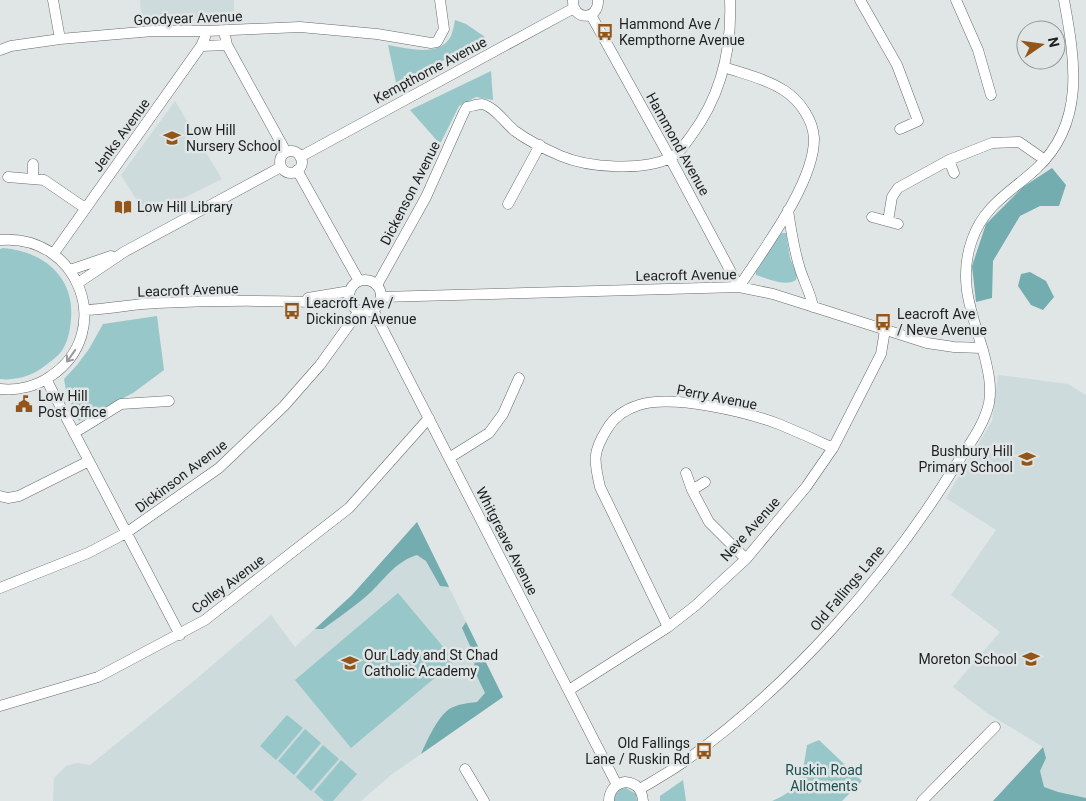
<svg xmlns="http://www.w3.org/2000/svg" width="1086" height="801" font-family="Roboto,sans-serif">
	<style>
		.built { fill: #cddbdc }
		.green { fill: #98c7c9 }
		.forest { fill: #74adaf }
		.lines { fill: none; stroke-linecap: round; stroke-linejoin: round }
		.minor-casing { stroke: #676b6c; stroke-width: 11 }
		.minor { stroke: #fff; stroke-width: 10 }
		.oneway { stroke: #9a9a9b }
		.labels { text-anchor: middle; dominant-baseline: central; stroke-width: 5; stroke-linejoin: round; paint-order: stroke }
		.street-label { font-size: 14px; fill: #1e1f20; stroke: #e0e5e5 }
		.poi-label { font-size: 14px; fill: #1e1f20; stroke: #e0e5e5; text-anchor: start }
		.park-label { font-size: 14px; fill: #1c4f51; stroke: #e0e5e5 }
	</style>
	<rect width="100%" height="100%" fill="#e0e5e5"/>
	<path class="built" d="M 140,0 L 234,0 L 234,19 L 142,23 Z
		M 175,101 L 222,179 L 147,216 L 121,175 Z
		M 998,375 L 1068,384 L 1086,395 L 1086,801 L 993,801 L 1043,747 L 987,713 L 953,687 L 1000,632 L 951,595 L 996,530 L 946,498 L 992,421 Z
		M 417,522 L 503,697 L 391,775 L 361,801 L 53,801 L 54,778 L 66,766 L 77,763 L 90,765 L 195,680 L 271,615 L 295,647 L 352,595 Z"/>
	<path class="green" d="M 455,20 L 466,24 L 485,37 L 397,87 L 388,45 C 407,48 440,58 451,36 C 453,31 454,25 455,20 Z
		M 491,71 L 493,100 L 476,97 L 459,106 L 440,144 L 410,110 Z
		M 783,233 L 786,233 L 790,258 L 797,275 L 796,280 C 785,287 768,279 756,275 L 755,269 L 780,234 Z
		M 3,248 C 43,251 75,277 71,319 C 70,331 68,342 61,352 C 57,357 51,361 46,365 C 34,375 16,381 0,379 L 0,249 Z
		M 157,316 L 164,370 L 133,393 L 79,421 L 67,396 L 64,379 L 77,365 L 89,349 L 103,324 Z
		M 398,593 L 455,661 L 351,748 L 295,680 Z
		M 287,715 L 303,728 L 276,760 L 260,746 Z
		M 305,729 L 321,743 L 294,775 L 278,761 Z
		M 819,740 L 862,781 L 842,801 L 772,801 C 801,790 803,772 807,745 Z
		M 323,745 L 339,759 L 311,791 L 296,777 Z
		M 341,760 L 357,774 L 333,801 L 324,801 L 314,792 Z
		M 683,780 L 686,801 L 660,801 L 660,796 Z
		M 626,788 L 636,794 L 637,801 L 614,801 C 614,793 619,789 626,788 Z"/>
	<path class="forest" d="M 1052,168 L 1066,185 L 1059,206 L 1040,206 L 1020,216 L 993,261 L 992,298 L 976,302 L 972,266 L 986,224 L 1023,187 Z
		M 1030,272 L 1046,281 L 1054,297 L 1043,310 L 1031,305 L 1018,286 L 1021,274 Z
		M 417,522 L 449,587 L 440,586 L 426,561 L 417,555 C 397,561 386,577 372,591 C 357,605 339,617 323,629 L 315,629 L 352,595 Z
		M 466,622 L 503,697 L 421,754 C 427,741 438,715 451,708 C 459,704 468,703 477,702 L 485,693 L 474,670 L 475,657 L 462,628 Z
		M 1043,747 L 1046,758 L 1040,771 L 1044,787 L 1058,792 L 1086,798 L 1086,801 L 993,801 Z"/>
	<g class="lines">
		<g class="minor-casing">
			<path id="minor" d="M 53,0 L 60,39
				M 573,0 C 572,21 599,21 598,0
				M 860,0 L 897,65 L 918,121 L 900,129
				M 956,0 L 978,50 L 991,95
				M 591,15 L 670,158 L 739,287
				M 224,31 L 227,45 L 286,152
				M 201,46 L 227,45
				M 0,50 L 11,46 L 60,39 L 153,31 L 206,31 L 300,27 L 377,34 L 431,43 L 437,42 L 444,29 L 440,0
				M 724,67 C 744,74 767,79 785,91 C 800,101 813,120 814,138 C 815,182 763,250 739,287
				M280 162a11 11 0 1 1 22 0a11 11 0 1 1-22 0Z
				M 300,157 L 574,8
				M 949,160 L 954,173
				M 297,170 L 359,281
				M 8,177 L 44,180 L 85,208
				M 33,178 L 33,164
				M 508,204 L 540,145
				M 788,210 C 791,231 794,250 800,269 C 804,282 811,294 813,307
				M 872,217 L 898,224
				M 888,221 L 892,197 L 898,188 L 949,160 L 992,143 L 1019,142 L 1045,160
				M 0,240 C 79,233 116,332 51,376 C 37,386 18,391 0,389
				M 54,253 L 201,46 L 205,37 L 206,31
				M 70,270 L 111,256
				M349 296a16 16 0 1 1 32 0a16 16 0 1 1-32 0Z
				M 78,283 L 124,252 L 281,167
				M 377,285 L 426,197 L 464,112 L 467,107 C 472,106 478,104 482,104 C 495,107 505,123 515,131 C 527,140 547,150 561,156 C 589,168 643,171 670,158 C 679,154 685,144 691,136 C 721,96 732,49 730,0
				M 381,297 L 739,287 L 773,294 L 927,343 L 954,347 L 982,348
				M 308,298 L 350,291
				M 84,310 C 109,309 133,304 157,303 C 222,300 287,300 352,304
				M 373,310 L 617,785
				M 46,379 L 180,635
				M 74,433 L 121,404 L 169,401
				M 449,458 L 489,433 L 503,414 L 519,378
				M 686,473 L 692,490
				M 705,482 L 692,490 L 709,522 L 746,559
				M 0,496 L 8,498 L 19,496 L 89,461
				M 0,588 L 88,553 L 126,533 L 219,468 L 284,406 L 320,365 L 359,311
				M 668,627 L 600,487 C 594,461 592,453 607,429 C 614,417 626,409 639,405 C 673,394 748,412 781,425 C 798,432 816,440 833,448
				M 569,690 L 668,627 L 695,606 L 746,559 L 806,487 L 833,448 L 881,354 L 885,330
				M 0,706 L 98,677 L 205,620 L 349,508 L 429,418
				M 465,769 L 484,801
				M 640,789 C 655,780 671,771 685,761 C 789,687 885,579 952,471 C 965,450 984,427 989,403 C 992,386 988,370 984,354 C 973,315 957,282 972,240 C 984,205 1011,192 1036,169 C 1086,123 1075,60 1064,0
				M 609,801 C 609,791 615,784 625,782 C 637,783 642,790 643,801
				M 922,801 L 995,727"/>
		</g>
		<use href="#minor" class="minor"/>
	</g>
	<defs><path id="oneway-shaft" d="M-6 0H5M1.5-3L5.5 0L1.5 3" fill="none" stroke-width="1.6" stroke-linecap="round" stroke-linejoin="round" transform="scale(1.25)"/></defs>
	<use class="oneway" href="#oneway-shaft" transform="translate(71 356) rotate(125)"/>
	<defs>
		<g id="bus-bare" transform="scale(1.35)"><path d="M-5-6H5V4H4V6H2V4H-2V6H-4V4H-5ZM-3.5-4V0h7V-4ZM-3.5 1.2v1.5H-2V1.2ZM2 1.2v1.5H3.5V1.2Z" fill="#935519" stroke="#e0e5e5" stroke-width="2.5" paint-order="stroke"/></g>
		<g id="school-bare" transform="scale(1.35)"><path d="M0-5L7-2L0 1L-7-2ZM-4 1L0 2.5L4 1V4Q0 6-4 4Z" fill="#935519" stroke="#e0e5e5" stroke-width="2.5" paint-order="stroke"/></g>
		<g id="library-bare" transform="scale(1.35)"><path d="M-6-4Q-3-5.5-.7-3.5V5Q-3 3-6 4ZM6-4Q3-5.5 .7-3.5V5Q3 3 6 4Z" fill="#935519" stroke="#e0e5e5" stroke-width="2.5" paint-order="stroke"/></g>
		<g id="civic-bare" transform="scale(1.35)"><path d="M-.6-6.5H3V-4.5H.6V-3L4-1V1h2V6H-6V1h2V-1L-.6-3ZM-1.2 2.5V6h2.4V2.5Z" fill="#935519" stroke="#e0e5e5" stroke-width="2.5" paint-order="stroke"/></g>
	</defs>
	<g fill-rule="evenodd">
		<use href="#bus-bare" x="605" y="32"/>
		<use href="#school-bare" x="172" y="138"/>
		<use href="#library-bare" x="123" y="207"/>
		<use href="#bus-bare" x="292" y="311"/>
		<use href="#bus-bare" x="883" y="322"/>
		<use href="#civic-bare" x="24" y="404"/>
		<use href="#school-bare" x="1027" y="459"/>
		<use href="#school-bare" x="1031" y="659"/>
		<use href="#school-bare" x="350" y="663"/>
		<use href="#bus-bare" x="704" y="751"/>
	</g>
	<g class="labels">
		<g class="street-label">
			<text transform="translate(188 18) rotate(-2)">Goodyear Avenue</text>
			<text transform="translate(430 70) rotate(-28)">Kempthorne Avenue</text>
			<text transform="translate(121 135) rotate(-54)">Jenks Avenue</text>
			<text transform="translate(678 144) rotate(61)">Hammond Avenue</text>
			<text transform="translate(410 193) rotate(-63)">Dickenson Avenue</text>
			<text transform="translate(686 275) rotate(-1)">Leacroft Avenue</text>
			<text transform="translate(188 290) rotate(-2)">Leacroft Avenue</text>
			<text transform="translate(717 397) rotate(11)">Perry Avenue</text>
			<text transform="translate(181 476) rotate(-37)">Dickinson Avenue</text>
			<text transform="translate(750 529) rotate(-48)">Neve Avenue</text>
			<text transform="translate(507 541) rotate(63)">Whitgreave Avenue</text>
			<text transform="translate(228 584) rotate(-37)">Colley Avenue</text>
			<text transform="translate(847 588) rotate(-50)">Old Fallings Lane</text>
		</g>
		<g class="poi-label">
			<text x="619" y="24">Hammond Ave /<tspan x="619" dy="16">Kempthorne Avenue</tspan></text>
			<text x="186" y="130">Low Hill<tspan x="186" dy="16">Nursery School</tspan></text>
			<text x="137" y="207">Low Hill Library</text>
			<text x="306" y="303">Leacroft Ave /<tspan x="306" dy="16">Dickinson Avenue</tspan></text>
			<text x="897" y="314">Leacroft Ave<tspan x="897" dy="16">/ Neve Avenue</tspan></text>
			<text x="38" y="396">Low Hill<tspan x="38" dy="16">Post Office</tspan></text>
			<text x="1013" y="451" text-anchor="end">Bushbury Hill<tspan x="1013" dy="16">Primary School</tspan></text>
			<text x="364" y="655">Our Lady and St Chad<tspan x="364" dy="16">Catholic Academy</tspan></text>
			<text x="1017" y="659" text-anchor="end">Moreton School</text>
			<text x="690" y="743" text-anchor="end">Old Fallings<tspan x="690" dy="16">Lane / Ruskin Rd</tspan></text>
		</g>
		<g class="park-label">
			<text x="824" y="770">Ruskin Road<tspan x="824" dy="16">Allotments</tspan></text>
		</g>
	</g>
	<g transform="translate(1041 45) rotate(77)"><circle r="24" fill="#e0e5e5" stroke="#929696"/>
	<path d="M0-4L9 19L0 12L-9 19Z" fill="#935519"/>
	<text y="-8" font-size="14" font-weight="bold" text-anchor="middle" fill="#1e1f20">N</text>
	</g>
</svg>
